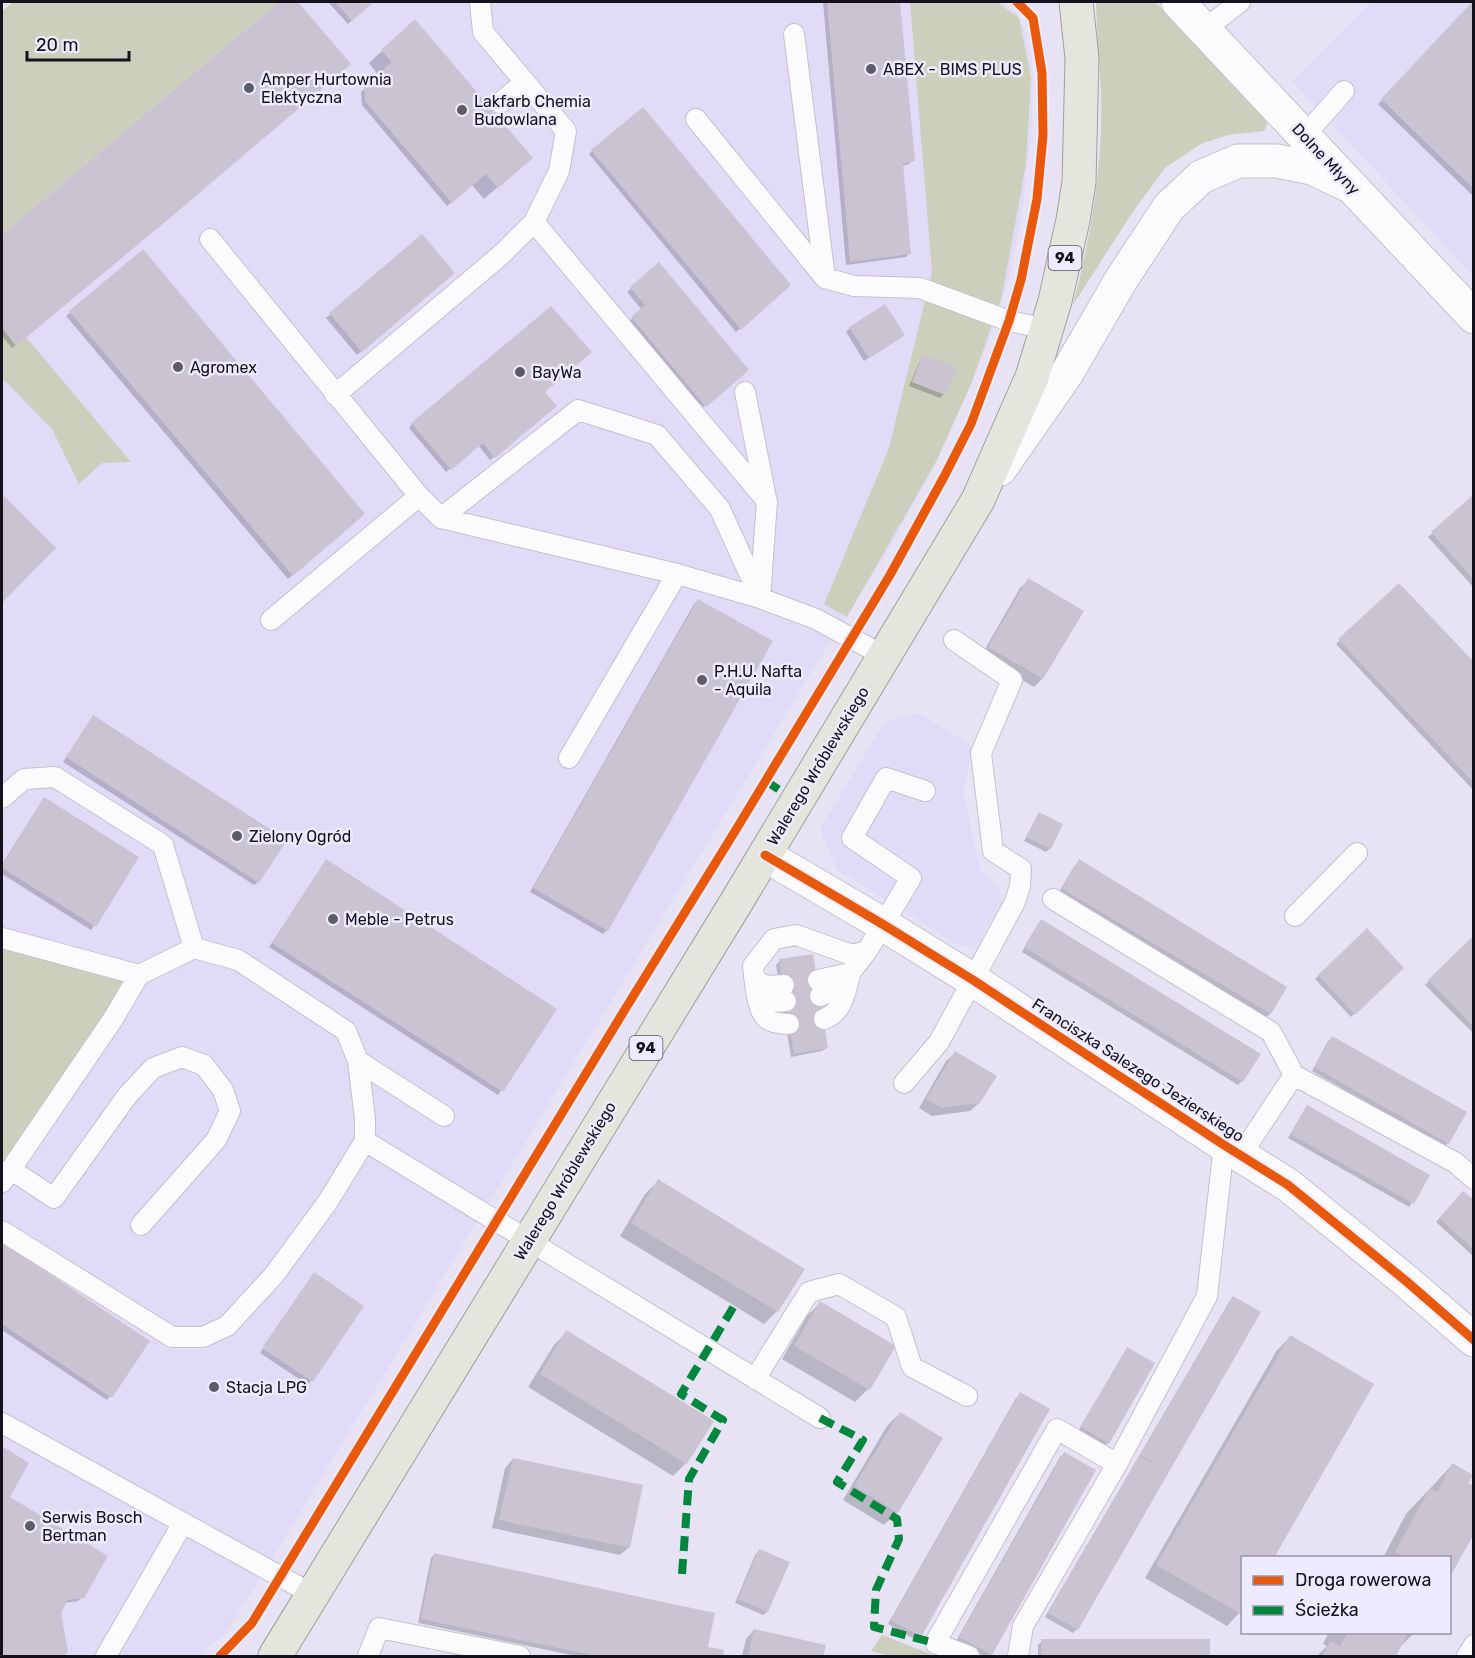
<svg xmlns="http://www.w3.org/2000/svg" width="1475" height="1658" font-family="Rubik,sans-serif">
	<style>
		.built { fill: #e2dbf8 }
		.green { fill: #cccfbb }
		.shadow { fill: #0003 }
		.building { fill: #cac4d2 }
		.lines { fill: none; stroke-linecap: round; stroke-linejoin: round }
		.service-casing { stroke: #c4c0ce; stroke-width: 22 }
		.minor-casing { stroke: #c4c0ce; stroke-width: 35 }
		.tertiary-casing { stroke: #c4c0ce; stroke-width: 35 }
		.primary-casing { stroke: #9ea098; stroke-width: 35 }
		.service { stroke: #fbfbfe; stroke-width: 20 }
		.minor { stroke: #fbfbfe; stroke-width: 33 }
		.tertiary { stroke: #fbfbfe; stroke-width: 33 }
		.primary { stroke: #e4e6de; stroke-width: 33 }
		.quiet { stroke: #00873e; stroke-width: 8; stroke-dasharray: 15 8; stroke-linecap: butt }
		.cycleway-casing { stroke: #efebff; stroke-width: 13 }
		.cycleway { stroke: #e8590c; stroke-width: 9 }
		.poi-dot { fill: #5e5b69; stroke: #efebff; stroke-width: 2 }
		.labels { text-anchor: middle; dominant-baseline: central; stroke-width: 5; stroke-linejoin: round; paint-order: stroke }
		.shield { fill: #efebff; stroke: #565361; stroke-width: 1.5 }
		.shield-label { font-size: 15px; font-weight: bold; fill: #15121d }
		.poi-label { font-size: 16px; fill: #15121d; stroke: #efebff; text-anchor: start }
		.street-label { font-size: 16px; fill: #15121d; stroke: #efebff }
	</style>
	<rect width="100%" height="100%" fill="#e7e3f5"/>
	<path class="built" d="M 251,2 L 1002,2 L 1018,14 L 1026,34 L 1033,72 L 1032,128 L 1021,219 L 1009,279 L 988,344 L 929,476 L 912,507 L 884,557 L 828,645 L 227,1633 L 205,1649 L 200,1656 L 2,1656 L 2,222 Z
		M 1371,2 L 1473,2 L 1473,276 L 1292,81 Z
		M 918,713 L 974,747 L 963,791 L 980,870 L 998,886 L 1002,902 L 976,948 L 954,943 L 837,870 L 820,829 L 885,721 Z"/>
	<path class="green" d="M 13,2 L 279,2 L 2,234 L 2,11 Z
		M 910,2 L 997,2 L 1019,18 L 1031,78 L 1026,164 L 1002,296 L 972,382 L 937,460 L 847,617 L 824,604 L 889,448 L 932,272 Z
		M 1096,2 L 1154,2 L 1171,16 L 1266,119 L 1267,125 L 1264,131 L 1228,135 L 1201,144 L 1165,168 L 1132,213 L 1073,305 C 1088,247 1099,189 1101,129 C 1103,86 1097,44 1096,2 Z
		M 2,328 L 16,345 L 26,337 L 131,462 L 102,463 L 79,484 L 52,429 L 2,378 Z
		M 2,938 L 139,975 L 2,1182 Z
		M 882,1635 L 936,1656 L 891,1656 L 871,1651 Z"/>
	<path class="shadow" d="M 281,2 L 296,2 L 349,64 L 164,222 L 12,348 L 2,336 L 2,235 Z
		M 328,2 L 372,2 L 348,24 Z
		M 823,2 L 898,2 L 913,160 L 909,164 L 902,166 L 909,253 L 906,257 L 846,265 Z
		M 1474,2 L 1474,197 L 1378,104 Z
		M 382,51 L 531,158 L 484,199 L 472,185 L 447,206 L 362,105 L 361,92 L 379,76 L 369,63 Z
		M 592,151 L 785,289 L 736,332 L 589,154 Z
		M 422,236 L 449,276 L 357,355 L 326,318 Z
		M 143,252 L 359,518 L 288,579 L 66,316 Z
		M 659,264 L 744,374 L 701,409 L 628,322 L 642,310 L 627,292 Z
		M 850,328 L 899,339 L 864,361 L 846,332 Z
		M 923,357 L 944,394 L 940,398 L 909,386 L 920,361 Z
		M 543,392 L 552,410 L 490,460 L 478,445 L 446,472 L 409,428 L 412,424 Z
		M 1474,496 L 1474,588 L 1428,537 Z
		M 4,499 L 54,548 L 2,601 L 2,501 Z
		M 1029,580 L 1082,612 L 1042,679 L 1034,687 L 981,656 L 1020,588 Z
		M 1399,585 L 1474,664 L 1474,791 L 1336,644 Z
		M 698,601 L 607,930 L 603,934 L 530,892 L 694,604 Z
		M 93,717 L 258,882 L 254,885 L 63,762 Z
		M 44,798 L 137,857 L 91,930 L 2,874 L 2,864 Z
		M 1039,814 L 1061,825 L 1050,848 L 1046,852 L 1024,841 L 1036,818 Z
		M 323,865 L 555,1009 L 498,1095 L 269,947 Z
		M 1075,865 L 1285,987 L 1270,1014 L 1266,1017 L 1059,892 Z
		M 1038,924 L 1258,1054 L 1242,1081 L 1238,1085 L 1022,952 Z
		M 1367,930 L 1402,968 L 1351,1017 L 1315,979 Z
		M 1474,937 L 1474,1034 L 1425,985 Z
		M 780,961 L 826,1048 L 822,1051 L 791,1057 L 776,965 Z
		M 1332,1038 L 1448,1143 L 1444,1147 L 1312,1071 L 1328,1041 Z
		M 955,1053 L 979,1103 L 970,1111 L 932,1116 L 919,1108 L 946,1061 Z
		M 1308,1107 L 1412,1203 L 1409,1207 L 1288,1138 L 1304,1111 Z
		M 658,1181 L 777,1311 L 764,1324 L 620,1236 L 645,1194 Z
		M 1463,1193 L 1474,1203 L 1474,1257 L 1436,1222 Z
		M 2,1243 L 148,1341 L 107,1400 L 2,1330 Z
		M 314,1274 L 362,1306 L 308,1385 L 260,1353 Z
		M 1233,1298 L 1259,1312 L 1077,1629 L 1073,1633 L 1045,1617 L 1229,1302 Z
		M 820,1303 L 893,1347 L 868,1389 L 855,1402 L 782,1359 L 807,1316 Z
		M 567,1332 L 712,1422 L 686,1463 L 673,1476 L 528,1387 L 554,1345 Z
		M 1290,1337 L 1242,1558 L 1242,1608 L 1239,1613 L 1227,1626 L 1145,1578 L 1277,1350 Z
		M 1127,1349 L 1108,1443 L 1104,1446 L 1078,1431 L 1124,1353 Z
		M 1020,1394 L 920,1636 L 916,1640 L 888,1624 L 1016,1398 Z
		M 900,1413 L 897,1512 L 884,1525 L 843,1500 L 887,1426 Z
		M 2,1447 L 27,1463 L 8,1497 L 82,1597 L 78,1601 L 65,1603 L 60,1613 L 67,1651 L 63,1656 L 2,1656 Z
		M 1064,1454 L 1094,1471 L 990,1654 L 988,1656 L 984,1656 L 956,1641 L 1060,1457 Z
		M 513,1459 L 629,1547 L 620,1555 L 492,1528 L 505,1468 Z
		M 1452,1465 L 1466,1484 L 1474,1531 L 1450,1574 L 1450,1558 L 1383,1558 L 1406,1514 Z
		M 759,1551 L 788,1563 L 767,1612 L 763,1615 L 735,1603 L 755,1555 Z
		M 435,1554 L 706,1648 L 722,1651 L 721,1656 L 576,1656 L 418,1623 L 431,1558 Z
		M 754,1630 L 824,1646 L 822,1656 L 742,1656 L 746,1639 Z
		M 1329,1632 L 1415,1632 L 1397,1650 L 1394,1656 L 1317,1656 L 1327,1646 L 1323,1644 Z
		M 1042,1641 L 1209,1641 L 1208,1656 L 1038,1656 L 1038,1645 Z"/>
	<path class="building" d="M 279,2 L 298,2 L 351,64 L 170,218 L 16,346 L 2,328 L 2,234 Z
		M 335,2 L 374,2 L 352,21 Z
		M 827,2 L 900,2 L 915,161 L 903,164 L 911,254 L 850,262 Z
		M 1472,2 L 1474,2 L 1474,189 L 1381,99 Z
		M 415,19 L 533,158 L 498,188 L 486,174 L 452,203 L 365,101 L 364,87 L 392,62 L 381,50 Z
		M 643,107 L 791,285 L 741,330 L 591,150 Z
		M 422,234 L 455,273 L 362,352 L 329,313 Z
		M 143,249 L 365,514 L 293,576 L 69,311 Z
		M 659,262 L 749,370 L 706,407 L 631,317 L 645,305 L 630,287 Z
		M 885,304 L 905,335 L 869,358 L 849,327 Z
		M 551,306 L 592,352 L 545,392 L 557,406 L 495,458 L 483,443 L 451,470 L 411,423 Z
		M 923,355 L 957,367 L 945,395 L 912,382 Z
		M 1474,494 L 1474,580 L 1431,532 Z
		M 4,496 L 56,548 L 2,603 L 2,499 Z
		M 1028,578 L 1084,611 L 1043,679 L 988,647 Z
		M 1399,583 L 1474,662 L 1474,783 L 1338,639 Z
		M 698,599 L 773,641 L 608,931 L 533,888 Z
		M 93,715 L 287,840 L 259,883 L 66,757 Z
		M 44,797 L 139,857 L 96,927 L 2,868 L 2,865 Z
		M 1039,812 L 1063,824 L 1051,849 L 1026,837 Z
		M 326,859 L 557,1009 L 503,1092 L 272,943 Z
		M 1079,859 L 1287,987 L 1271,1014 L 1061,888 Z
		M 1041,919 L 1261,1054 L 1243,1082 L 1024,947 Z
		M 1367,928 L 1404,968 L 1355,1015 L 1318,975 Z
		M 1474,935 L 1474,1027 L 1428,980 Z
		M 813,954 L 828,1048 L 794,1054 L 779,959 Z
		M 1332,1036 L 1467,1112 L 1449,1144 L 1314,1067 Z
		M 955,1051 L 997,1076 L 980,1103 L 941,1108 L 926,1099 Z
		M 1307,1105 L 1430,1175 L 1414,1204 L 1290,1134 Z
		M 658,1179 L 805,1269 L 778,1312 L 631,1223 Z
		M 1463,1191 L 1474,1200 L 1474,1250 L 1439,1218 Z
		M 2,1242 L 150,1341 L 112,1398 L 2,1324 Z
		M 314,1272 L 364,1306 L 313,1382 L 262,1348 Z
		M 1233,1296 L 1261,1312 L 1078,1630 L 1048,1613 L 1139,1456 L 1159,1466 L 1140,1455 Z
		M 820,1301 L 896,1346 L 870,1390 L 794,1346 Z
		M 566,1330 L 714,1421 L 687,1464 L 540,1374 Z
		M 1290,1335 L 1374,1384 L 1274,1558 L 1242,1558 L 1242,1611 L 1241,1614 L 1156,1565 Z
		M 1127,1347 L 1155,1363 L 1109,1444 L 1081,1427 Z
		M 1020,1392 L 1050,1409 L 921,1637 L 891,1620 Z
		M 900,1412 L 943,1438 L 898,1513 L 854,1486 Z
		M 2,1446 L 29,1463 L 10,1497 L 108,1556 L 84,1598 L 68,1600 L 61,1613 L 68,1651 L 65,1656 L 2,1656 Z
		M 1064,1452 L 1096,1470 L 992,1655 L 959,1637 Z
		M 513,1458 L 643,1485 L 630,1548 L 499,1520 Z
		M 1452,1463 L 1473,1475 L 1468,1483 L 1474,1486 L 1474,1534 L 1450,1577 L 1450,1558 L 1404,1558 L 1395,1552 L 1430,1488 L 1437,1492 Z
		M 759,1549 L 790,1562 L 768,1612 L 738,1599 Z
		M 434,1553 L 715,1613 L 708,1647 L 724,1650 L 723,1656 L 596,1656 L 421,1619 Z
		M 754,1629 L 826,1645 L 823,1656 L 748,1655 Z
		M 1348,1632 L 1409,1632 L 1396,1656 L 1322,1656 L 1331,1641 L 1340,1646 Z
		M 1041,1639 L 1210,1639 L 1210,1656 L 1041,1656 Z"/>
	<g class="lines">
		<g class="service-casing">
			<path id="service" d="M 1205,29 L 1240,2
				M 794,34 L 825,278
				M 500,103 L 525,82
				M 696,119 L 825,278 L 854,286 L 920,288 L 1009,321 L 1048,329
				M 1304,136 L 1344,91
				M 534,222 L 767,501 L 760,598
				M 210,239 L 419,496
				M 745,392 L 766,498
				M 335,395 L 502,254 L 534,222 L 559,171 L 566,131 L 483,32 L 480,2
				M 441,518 L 578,410 L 657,435 L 720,509 L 759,595
				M 271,620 L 419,496 L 441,518 L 677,574 L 760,598 L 816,619 L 884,656
				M 569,758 L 677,574
				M 2,798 L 24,779 L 55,777 L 163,845 L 194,948
				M 1053,899 L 1271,1032 L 1294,1075 L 1456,1163 L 1474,1179
				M 1295,916 L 1357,853
				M 2,938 L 139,975
				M 754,977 C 762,988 771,986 784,985
				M 818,980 L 850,973
				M 755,983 C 759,1000 769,1003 786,1001
				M 820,996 L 837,989 L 850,973 L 867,951 L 911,878 L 852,838 L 886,778 L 925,791
				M 824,1019 C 843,1012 845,993 850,975
				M 789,1024 C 766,1024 761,1017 757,996 C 755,986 754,976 753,966 L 774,939 L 796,935 L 852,955 L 867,951
				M 358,1061 L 444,1116
				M 904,1083 L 939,1042 L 1015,902 L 1020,886 L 1021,869 L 993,851 L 981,753 L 1012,680 L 954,640
				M 365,1141 L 820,1418
				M 1241,1155 L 1294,1075
				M 10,1169 L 54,1198 L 127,1096 L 153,1068 L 182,1057 L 204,1065 L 223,1090 L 230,1111 L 216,1140 L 141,1225
				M 2,1182 L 113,1019 L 139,975 L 194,948 L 238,960 L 346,1031 L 358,1061 L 365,1119 L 365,1141 L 327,1203 L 274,1275 L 227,1326 L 203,1337 L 172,1337 L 2,1231
				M 755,1379 L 809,1292 L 839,1284 L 896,1317 L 912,1367 L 967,1396
				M 2,1423 L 312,1594
				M 106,1656 L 183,1523
				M 368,1656 L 379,1628 L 520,1656
				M 969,1656 L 935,1643 L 1057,1429 L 1117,1464
				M 1018,1656 L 1023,1626 L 1117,1464 L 1207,1296 L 1224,1145
				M 1467,1656 L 1474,1645"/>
		</g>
		<g class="minor-casing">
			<path id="minor" d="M 765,855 L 884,925 L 973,980 L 1224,1145 L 1288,1185 L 1406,1281 L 1474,1340"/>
		</g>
		<g class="tertiary-casing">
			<path id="tertiary" d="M 1178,2 L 1474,317
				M 1000,469 L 1067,373 L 1121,280 L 1169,207 L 1201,177 L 1238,161 L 1277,161 L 1312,168 L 1350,186"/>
		</g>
		<g class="primary-casing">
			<path id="primary" d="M 275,1656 L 737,901 L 978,500 L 1032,377 L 1055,301 L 1073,220 L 1079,182 L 1082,58 L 1076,2"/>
		</g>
		<use href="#service" class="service"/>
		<use href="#minor" class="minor"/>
		<use href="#tertiary" class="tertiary"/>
		<use href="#primary" class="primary"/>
		<path class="quiet" d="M 766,781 L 781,791
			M 820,1418 L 863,1440 L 837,1482 L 897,1519 L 899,1539 L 876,1590 L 874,1627 L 935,1643
			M 682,1574 L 689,1479 L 723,1420 L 681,1394 L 737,1301"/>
		<g class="cycleway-casing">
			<path id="cycleway" d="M 765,855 L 884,925 L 973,980 L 1224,1145 L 1288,1185 L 1406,1281 L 1474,1340
				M 220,1656 L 252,1623 L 624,1011 L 737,828 L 890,575 L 945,475 L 971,424 L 1009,321 L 1021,280 L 1037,199 L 1043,135 L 1042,73 L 1033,18 L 1017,2"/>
		</g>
		<use href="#cycleway" class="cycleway"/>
	</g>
	<g class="poi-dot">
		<circle cx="871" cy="69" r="6"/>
		<circle cx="249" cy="88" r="6"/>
		<circle cx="462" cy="110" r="6"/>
		<circle cx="178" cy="367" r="6"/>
		<circle cx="520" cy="372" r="6"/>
		<circle cx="702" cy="680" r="6"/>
		<circle cx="237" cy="836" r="6"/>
		<circle cx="333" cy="919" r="6"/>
		<circle cx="214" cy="1387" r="6"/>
		<circle cx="30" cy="1526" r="6"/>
	</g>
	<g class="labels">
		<g class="shield">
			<rect x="1048.5" y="246" width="33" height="24" rx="4.5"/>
			<rect x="629.5" y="1036" width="33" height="24" rx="4.5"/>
		</g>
		<g class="shield-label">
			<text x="1065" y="258">94</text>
			<text x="646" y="1048">94</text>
		</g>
		<g class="poi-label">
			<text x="883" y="69">ABEX - BIMS PLUS</text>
			<text x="261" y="79">Amper Hurtownia<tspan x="261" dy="18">Elektyczna</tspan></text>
			<text x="474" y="101">Lakfarb Chemia<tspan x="474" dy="18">Budowlana</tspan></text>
			<text x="190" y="367">Agromex</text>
			<text x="532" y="372">BayWa</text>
			<text x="714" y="671">P.H.U. Nafta<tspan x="714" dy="18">- Aquila</tspan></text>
			<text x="249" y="836">Zielony Ogród</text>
			<text x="345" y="919">Meble - Petrus</text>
			<text x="226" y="1387">Stacja LPG</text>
			<text x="42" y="1517">Serwis Bosch<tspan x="42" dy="18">Bertman</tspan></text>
		</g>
		<g class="street-label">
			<text transform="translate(1326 159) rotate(47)">Dolne Młyny</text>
			<text transform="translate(818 766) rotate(-59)">Walerego Wróblewskiego</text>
			<text transform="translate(1138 1070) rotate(33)">Franciszka Salezego Jezierskiego</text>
			<text transform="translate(565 1181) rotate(-59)">Walerego Wróblewskiego</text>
		</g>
	</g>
	<rect width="1475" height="1658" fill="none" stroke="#15121d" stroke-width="6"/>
	<rect x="1241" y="1556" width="210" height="78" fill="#efebff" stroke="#9894a5" stroke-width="1.5"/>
	<rect x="1253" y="1576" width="30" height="9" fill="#e8590c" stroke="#9894a5" stroke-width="1.5"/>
	<text x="1295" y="1586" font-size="18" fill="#15121d">Droga rowerowa</text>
	<rect x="1253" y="1606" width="30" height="9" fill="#00873e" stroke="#9894a5" stroke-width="1.5"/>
	<text x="1295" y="1616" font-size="18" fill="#15121d">Ścieżka</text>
	<path d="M27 51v9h102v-9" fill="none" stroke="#15121d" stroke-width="3"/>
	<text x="36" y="51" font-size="18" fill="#15121d" stroke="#efebff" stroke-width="4.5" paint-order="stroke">20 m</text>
</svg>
